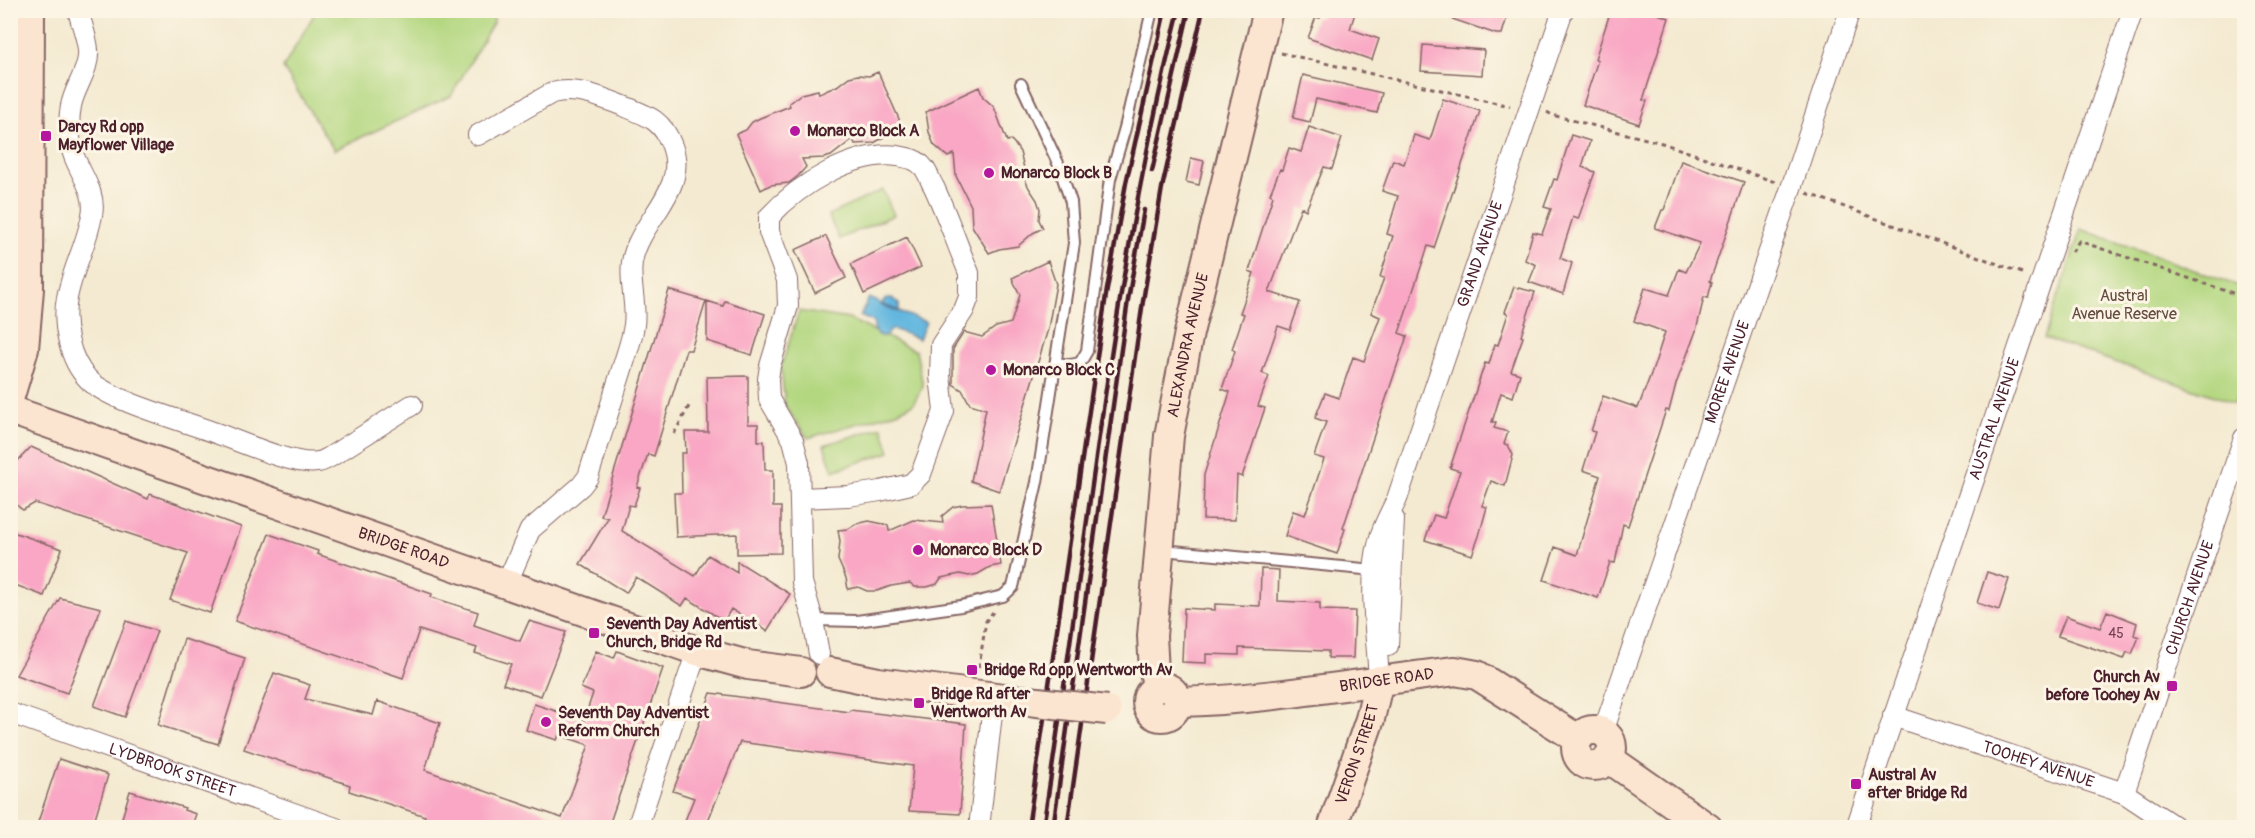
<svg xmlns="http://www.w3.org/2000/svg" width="2255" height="838" font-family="Pangolin,sans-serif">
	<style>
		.green { fill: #b3d780; stroke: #7e7b56; stroke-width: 1.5 }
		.water { fill: #64b7df; stroke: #576b85; stroke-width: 1.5 }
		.building { fill: #f9a7c4 }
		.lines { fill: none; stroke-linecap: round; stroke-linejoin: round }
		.lane-casing { stroke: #866665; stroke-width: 14 }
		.street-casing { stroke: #866665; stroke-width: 22 }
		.secondary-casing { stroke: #866665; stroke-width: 32 }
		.path { stroke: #866665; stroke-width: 3; stroke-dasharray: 4.5 4.5; stroke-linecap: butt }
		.lane { stroke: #fff; stroke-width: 10 }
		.street { stroke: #fff; stroke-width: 20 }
		.secondary { stroke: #fce5d0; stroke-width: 28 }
		.rail { stroke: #4a1f2b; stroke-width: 4.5 }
		.secondary-bridge-casing { stroke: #866665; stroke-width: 32; stroke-linecap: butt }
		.secondary-bridge { stroke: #fce5d0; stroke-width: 28 }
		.poi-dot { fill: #b5179e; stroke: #fcf5e5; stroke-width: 2 }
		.labels { text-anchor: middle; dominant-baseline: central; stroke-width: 6; stroke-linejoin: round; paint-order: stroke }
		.number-label { font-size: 14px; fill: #764151 }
		.poi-label { font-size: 16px; font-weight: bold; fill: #4a1f2b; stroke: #fcf5e5; text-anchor: start }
		.street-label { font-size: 16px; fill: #4a1f2b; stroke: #fcf5e5 }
		.park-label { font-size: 16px; fill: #644d40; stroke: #fcf5e5 }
	</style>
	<rect width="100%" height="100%" fill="#fcf5e5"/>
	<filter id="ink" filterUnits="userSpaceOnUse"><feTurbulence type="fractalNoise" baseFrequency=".0167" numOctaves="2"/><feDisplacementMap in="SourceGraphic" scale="12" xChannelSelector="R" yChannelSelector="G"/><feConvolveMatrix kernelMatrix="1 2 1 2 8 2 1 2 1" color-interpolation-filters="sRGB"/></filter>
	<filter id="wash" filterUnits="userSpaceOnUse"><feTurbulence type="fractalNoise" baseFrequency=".008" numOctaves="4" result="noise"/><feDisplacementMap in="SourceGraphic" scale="24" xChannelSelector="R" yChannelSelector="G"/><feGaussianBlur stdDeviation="1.35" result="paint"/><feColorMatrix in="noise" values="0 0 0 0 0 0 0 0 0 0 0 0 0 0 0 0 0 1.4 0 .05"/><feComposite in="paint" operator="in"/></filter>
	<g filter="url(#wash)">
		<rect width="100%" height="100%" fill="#f4ead1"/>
		<path class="green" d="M 316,11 L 493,11 L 494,21 L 451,96 L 334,150 L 283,68 Z
			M 883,190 L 894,215 L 839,239 L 828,215 Z
			M 2081,229 L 2244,288 L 2244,374 L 2235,403 L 2044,338 Z
			M 799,311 L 849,319 L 916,351 L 923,386 L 913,404 L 897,412 L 808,438 L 785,406 L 781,367 Z
			M 882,427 L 890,452 L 833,471 L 824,445 Z"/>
		<path class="water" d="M 869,298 L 879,302 L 880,305 L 926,322 L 919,339 L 893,329 L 884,337 C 876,335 873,330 874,322 L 860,316 Z
			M 892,298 L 899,304 L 899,311 L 881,304 L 886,299 Z"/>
		<g id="blocks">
			<path class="building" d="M 1323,10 L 1356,10 L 1350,29 L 1379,39 L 1372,60 L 1308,38 L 1316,17 L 1320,18 Z
				M 1435,10 L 1509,10 L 1502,34 L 1496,34 L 1435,13 Z
				M 1611,10 L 1647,10 L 1669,18 L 1643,100 L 1647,101 L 1639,124 L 1583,105 L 1598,60 L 1595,59 Z
				M 1423,45 L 1484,50 L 1482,75 L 1421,71 Z
				M 878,72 L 899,119 L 900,127 L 874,143 L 855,144 L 853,139 L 831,156 L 824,158 L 802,159 L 806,167 L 798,176 L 789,183 L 770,185 L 761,190 L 736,134 L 746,130 L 752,122 L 760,118 L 790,106 L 789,103 L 801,94 L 818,90 L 819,94 L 837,86 L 849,77 L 858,75 L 869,76 Z
				M 1303,75 L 1382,93 L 1377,113 L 1316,99 L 1310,122 L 1293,118 Z
				M 979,87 L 983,97 L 994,107 L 1007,141 L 1011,140 L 1014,143 L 1020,152 L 1024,168 L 1020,169 L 1029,188 L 1037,200 L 1040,209 L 1039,220 L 1043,228 L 1033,233 L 1018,246 L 999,249 L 989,253 L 972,226 L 971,206 L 956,176 L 954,154 L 948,157 L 934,145 L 929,132 L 926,112 Z
				M 1443,99 L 1480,111 L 1434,248 L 1428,246 L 1399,333 L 1407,336 L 1343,528 L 1345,529 L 1337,554 L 1285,536 L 1293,511 L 1305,515 L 1324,459 L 1314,456 L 1326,422 L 1315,418 L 1325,393 L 1339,398 L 1353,357 L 1364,361 L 1380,317 L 1371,313 L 1384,278 L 1380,277 L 1393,236 L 1387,234 L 1398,196 L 1382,191 L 1393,160 L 1404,164 L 1414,135 L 1430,140 Z
				M 1309,127 L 1342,138 L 1332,169 L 1324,167 L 1306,210 L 1301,207 L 1269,292 L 1300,302 L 1290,330 L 1278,326 L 1262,373 L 1269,376 L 1258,406 L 1265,408 L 1242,477 L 1237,475 L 1235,520 L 1203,519 L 1204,475 L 1230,392 L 1222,389 L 1235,351 L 1232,349 L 1244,314 L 1240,313 L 1254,273 L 1249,271 L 1273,196 L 1270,194 L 1280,169 L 1282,170 L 1289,148 L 1301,152 Z
				M 1571,135 L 1590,141 L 1582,167 L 1595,172 L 1578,219 L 1573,217 L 1560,258 L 1572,263 L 1563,294 L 1529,282 L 1536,265 L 1525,260 L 1533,232 L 1542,234 L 1551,209 L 1544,207 L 1554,179 L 1557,180 Z
				M 1191,158 L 1204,161 L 1199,185 L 1186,182 Z
				M 1681,161 L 1744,182 L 1710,281 L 1712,282 L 1708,298 L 1704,297 L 1696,331 L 1676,384 L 1669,411 L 1666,410 L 1628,526 L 1623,524 L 1615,563 L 1610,562 L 1598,598 L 1544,580 L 1555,547 L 1577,555 L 1600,476 L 1583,470 L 1595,432 L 1591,431 L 1603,396 L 1638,408 L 1654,366 L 1665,332 L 1634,321 L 1645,288 L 1669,295 L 1679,269 L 1686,272 L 1700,243 L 1655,228 L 1662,210 L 1664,210 Z
				M 826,236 L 846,278 L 815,293 L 795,250 Z
				M 907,237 L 921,267 L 864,294 L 851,264 Z
				M 1048,261 L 1056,284 L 1048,329 L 999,491 L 971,481 L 986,409 L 970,404 L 962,390 L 953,384 L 953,349 L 964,332 L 982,337 L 996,327 L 1011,323 L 1020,295 L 1012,278 Z
				M 1514,287 L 1535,292 L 1521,336 L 1523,337 L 1511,371 L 1520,374 L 1513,397 L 1501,393 L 1492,422 L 1496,422 L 1494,428 L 1508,432 L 1504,444 L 1508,445 L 1513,455 L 1505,486 L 1491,481 L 1482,506 L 1487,507 L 1479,536 L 1472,555 L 1425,540 L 1434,515 L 1444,518 L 1460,471 L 1450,468 L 1485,363 L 1489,364 L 1495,344 L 1498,345 L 1508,314 L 1505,312 Z
				M 669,290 L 706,301 L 691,350 L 686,350 L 654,456 L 648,454 L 637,487 L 640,488 L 634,506 L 629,505 L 622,531 L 695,576 L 708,555 L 737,573 L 737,561 L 790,594 L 767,631 L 731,609 L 724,621 L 687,598 L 682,606 L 636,577 L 626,593 L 580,564 L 608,518 L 601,516 Z
				M 707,301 L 723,306 L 725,301 L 765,314 L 752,355 L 707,341 Z
				M 748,376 L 748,424 L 758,424 L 758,441 L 764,441 L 765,470 L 773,470 L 773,507 L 781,507 L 781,553 L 737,554 L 737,534 L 676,537 L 674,493 L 682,493 L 681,453 L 686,453 L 685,432 L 708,432 L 707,377 Z
				M 31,447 L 148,499 L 150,494 L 241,527 L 210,613 L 170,600 L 188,553 L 35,503 L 23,510 L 10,500 L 10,469 Z
				M 991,504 L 1001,565 L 990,567 L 978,574 L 969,576 L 960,574 L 941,578 L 937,584 L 927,587 L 915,587 L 910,583 L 891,586 L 877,591 L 867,591 L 858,587 L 848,589 L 846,578 L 838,560 L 840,541 L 838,530 L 848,529 L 856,524 L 869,521 L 888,525 L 889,531 L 914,520 L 943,523 L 942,516 L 953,507 L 962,505 Z
				M 10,531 L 62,549 L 44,596 L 10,583 Z
				M 269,534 L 318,551 L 317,554 L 432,594 L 431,597 L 478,612 L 474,625 L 520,641 L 529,621 L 566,632 L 541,696 L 503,684 L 511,664 L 475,653 L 477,648 L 419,630 L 403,678 L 235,621 Z
				M 1261,569 L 1279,570 L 1278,601 L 1320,603 L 1320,610 L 1355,611 L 1353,658 L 1328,658 L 1328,651 L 1239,648 L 1239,655 L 1206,654 L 1206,663 L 1182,662 L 1184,608 L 1215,610 L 1215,604 L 1260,606 Z
				M 1987,572 L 2009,579 L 1999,610 L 1977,603 Z
				M 60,598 L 101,608 L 67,693 L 16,675 Z
				M 2107,611 L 2137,623 L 2134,635 L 2139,637 L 2132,654 L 2127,652 L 2124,659 L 2058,636 L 2066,616 L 2100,628 Z
				M 126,621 L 157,631 L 125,717 L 94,706 Z
				M 184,639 L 245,658 L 218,744 L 158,725 Z
				M 596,651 L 614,658 L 617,651 L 663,668 L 608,828 L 430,828 L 423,825 L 425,816 L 349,791 L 350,785 L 244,749 L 274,673 L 310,685 L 305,699 L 373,715 L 377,701 L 440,723 L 425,770 L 562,818 L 589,745 L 559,735 L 557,740 L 526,730 L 534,704 L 584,720 L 593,693 L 581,688 Z
				M 711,693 L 849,712 L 850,710 L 966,724 L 960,814 L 909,811 L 913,766 L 740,742 L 705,828 L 682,828 L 694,798 L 673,791 Z
				M 59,759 L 108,775 L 92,828 L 36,828 Z
				M 130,791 L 185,808 L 184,810 L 196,814 L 191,828 L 119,828 Z"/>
		</g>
	</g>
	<g filter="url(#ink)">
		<use href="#blocks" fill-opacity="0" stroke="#866665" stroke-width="1.5"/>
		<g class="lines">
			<g class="lane-casing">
				<path id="lane" d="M 1056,363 L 1070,365 L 1080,363 L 1087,351 L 1110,179 L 1125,128 L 1152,10
					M 1162,550 L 1374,570
					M 813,620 L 857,621 L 961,606 L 1003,596 L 1013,587 L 1037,482 L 1074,243 L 1071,202 L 1058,163 L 1021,84"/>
			</g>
			<g class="street-casing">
				<g id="street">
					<path d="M 78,10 C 81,23 87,37 88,50 C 90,69 74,88 71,106 C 69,116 69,128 70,138 C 71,166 98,187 92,215 C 87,244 72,270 67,298 C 62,323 69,360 88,379 C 107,400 184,421 213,432 C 237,440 293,466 317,462 C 322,462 326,459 330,457 L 412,405"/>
					<path d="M 478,135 L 552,93 C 577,86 603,98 626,107 C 649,116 663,121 672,146 C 689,191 639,220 632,262 C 629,283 637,304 634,325 C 632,340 626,355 622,369 C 611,405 599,441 588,477 L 581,486 L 530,530 L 506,585"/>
					<path d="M 800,498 L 848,496 L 880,491 L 911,484 L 921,474 L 944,411 L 940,376 L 941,345 L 964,310 L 969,297 L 969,273 C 957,244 947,215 934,187 C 930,181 928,172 923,167 C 917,159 908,158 898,156 C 854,150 798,185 769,217 L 769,232 L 787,280 L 788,306 L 770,366 L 768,379 L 769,399 L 793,440 L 799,463 L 802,582 L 813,620 L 819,654"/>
					<path d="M 1388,646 L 1394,519"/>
					<path id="s1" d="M 1379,680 C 1377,637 1367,584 1379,541 C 1382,527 1391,512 1397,499 L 1563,10"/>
					<path id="s2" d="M 10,713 L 336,828"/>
					<path id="s3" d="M 1893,716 L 2124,793 L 2177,828"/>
					<path id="s4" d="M 1603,732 L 1791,188 L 1850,10"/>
					<path id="s5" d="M 2124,793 L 2244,438"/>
					<path d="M 637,828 L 697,651"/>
					<path d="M 979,828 L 994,696"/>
					<path id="s6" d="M 1856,828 L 2133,10"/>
				</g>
			</g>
			<g class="secondary-casing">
				<g id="secondary">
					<path d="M 10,396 L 24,349 L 29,289 L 30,10"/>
					<path id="s7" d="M 10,410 L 697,651 L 748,665 L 801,672"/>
					<path d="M 830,672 L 878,682 L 1020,700"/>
					<circle cx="1162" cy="702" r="15"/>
					<path id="s8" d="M 1158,687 L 1154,672 L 1152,636 L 1169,436 L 1189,333 L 1268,10"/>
					<path id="s9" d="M 1178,702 C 1270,700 1363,682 1455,671 L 1477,675 L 1578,739"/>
					<circle cx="1594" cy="748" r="18"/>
					<path d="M 1608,758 L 1708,828"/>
					<path id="s10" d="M 1332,828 L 1370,719 L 1379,680"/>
				</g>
			</g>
			<path class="path" d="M 1281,53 L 1510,106
				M 1547,112 L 1552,115 L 1662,143 L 1775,182
				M 1807,193 L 2022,273
				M 2072,252 L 2079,241 L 2244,297
				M 674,434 L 689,406
				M 979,667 L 986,621 L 993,612"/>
			<use href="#lane" class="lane"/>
			<use href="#street" class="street"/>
			<use href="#secondary" class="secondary"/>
			<path class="rail" d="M 1152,171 L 1189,10
				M 1028,828 L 1106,295 L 1126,183 L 1165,10
				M 1043,828 C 1086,555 1111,279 1179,10
				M 1053,828 L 1128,300 L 1144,210
				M 1067,828 L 1143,301 L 1162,188 L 1203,10"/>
			<g class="secondary-bridge-casing">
				<path id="secondary-bridge" d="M 1020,700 L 1107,710"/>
			</g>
			<use href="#secondary-bridge" class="secondary-bridge"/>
		</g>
	</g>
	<g class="poi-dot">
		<circle cx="795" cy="131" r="6"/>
		<rect x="40" y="130" width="12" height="12" rx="3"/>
		<circle cx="989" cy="173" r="6"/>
		<circle cx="991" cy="370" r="6"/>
		<circle cx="918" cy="550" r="6"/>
		<rect x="588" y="627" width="12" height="12" rx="3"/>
		<rect x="966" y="664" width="12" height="12" rx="3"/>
		<rect x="2166" y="680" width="12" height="12" rx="3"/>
		<rect x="913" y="697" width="12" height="12" rx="3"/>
		<circle cx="546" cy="722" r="6"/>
		<rect x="1850" y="778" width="12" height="12" rx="3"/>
	</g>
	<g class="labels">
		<g class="number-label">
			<text x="2116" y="633">45</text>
		</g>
		<g class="poi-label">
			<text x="58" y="127">Darcy Rd opp<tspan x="58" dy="18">Mayflower Village</tspan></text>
			<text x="807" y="131">Monarco Block A</text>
			<text x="1001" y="173">Monarco Block B</text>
			<text x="1003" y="370">Monarco Block C</text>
			<text x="930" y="550">Monarco Block D</text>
			<text x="606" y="624">Seventh Day Adventist<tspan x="606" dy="18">Church, Bridge Rd</tspan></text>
			<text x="984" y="670">Bridge Rd opp Wentworth Av</text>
			<text x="2160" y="677" text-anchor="end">Church Av<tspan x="2160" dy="18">before Toohey Av</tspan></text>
			<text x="931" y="694">Bridge Rd after<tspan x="931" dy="18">Wentworth Av</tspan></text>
			<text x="558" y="713">Seventh Day Adventist<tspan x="558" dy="18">Reform Church</tspan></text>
			<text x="1868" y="775">Austral Av<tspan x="1868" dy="18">after Bridge Rd</tspan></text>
		</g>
		<g class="street-label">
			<text stroke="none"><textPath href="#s1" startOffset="444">GRAND AVENUE</textPath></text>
			<text stroke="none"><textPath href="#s8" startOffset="345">ALEXANDRA AVENUE</textPath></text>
			<text stroke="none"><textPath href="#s4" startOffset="381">MOREE AVENUE</textPath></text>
			<text stroke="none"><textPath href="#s6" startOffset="432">AUSTRAL AVENUE</textPath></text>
			<text stroke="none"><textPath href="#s7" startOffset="417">BRIDGE ROAD</textPath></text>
			<text stroke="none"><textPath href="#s5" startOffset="206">CHURCH AVENUE</textPath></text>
			<text stroke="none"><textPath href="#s9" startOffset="210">BRIDGE ROAD</textPath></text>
			<text stroke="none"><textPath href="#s10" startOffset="78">VERON STREET</textPath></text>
			<text stroke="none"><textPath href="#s3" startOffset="153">TOOHEY AVENUE</textPath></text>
			<text stroke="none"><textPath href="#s2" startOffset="172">LYDBROOK STREET</textPath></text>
		</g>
		<g class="park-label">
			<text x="2124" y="296">Austral<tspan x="2124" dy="18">Avenue Reserve</tspan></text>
		</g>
	</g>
	<rect width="2255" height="838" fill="none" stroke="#fcf5e5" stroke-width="36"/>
</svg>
